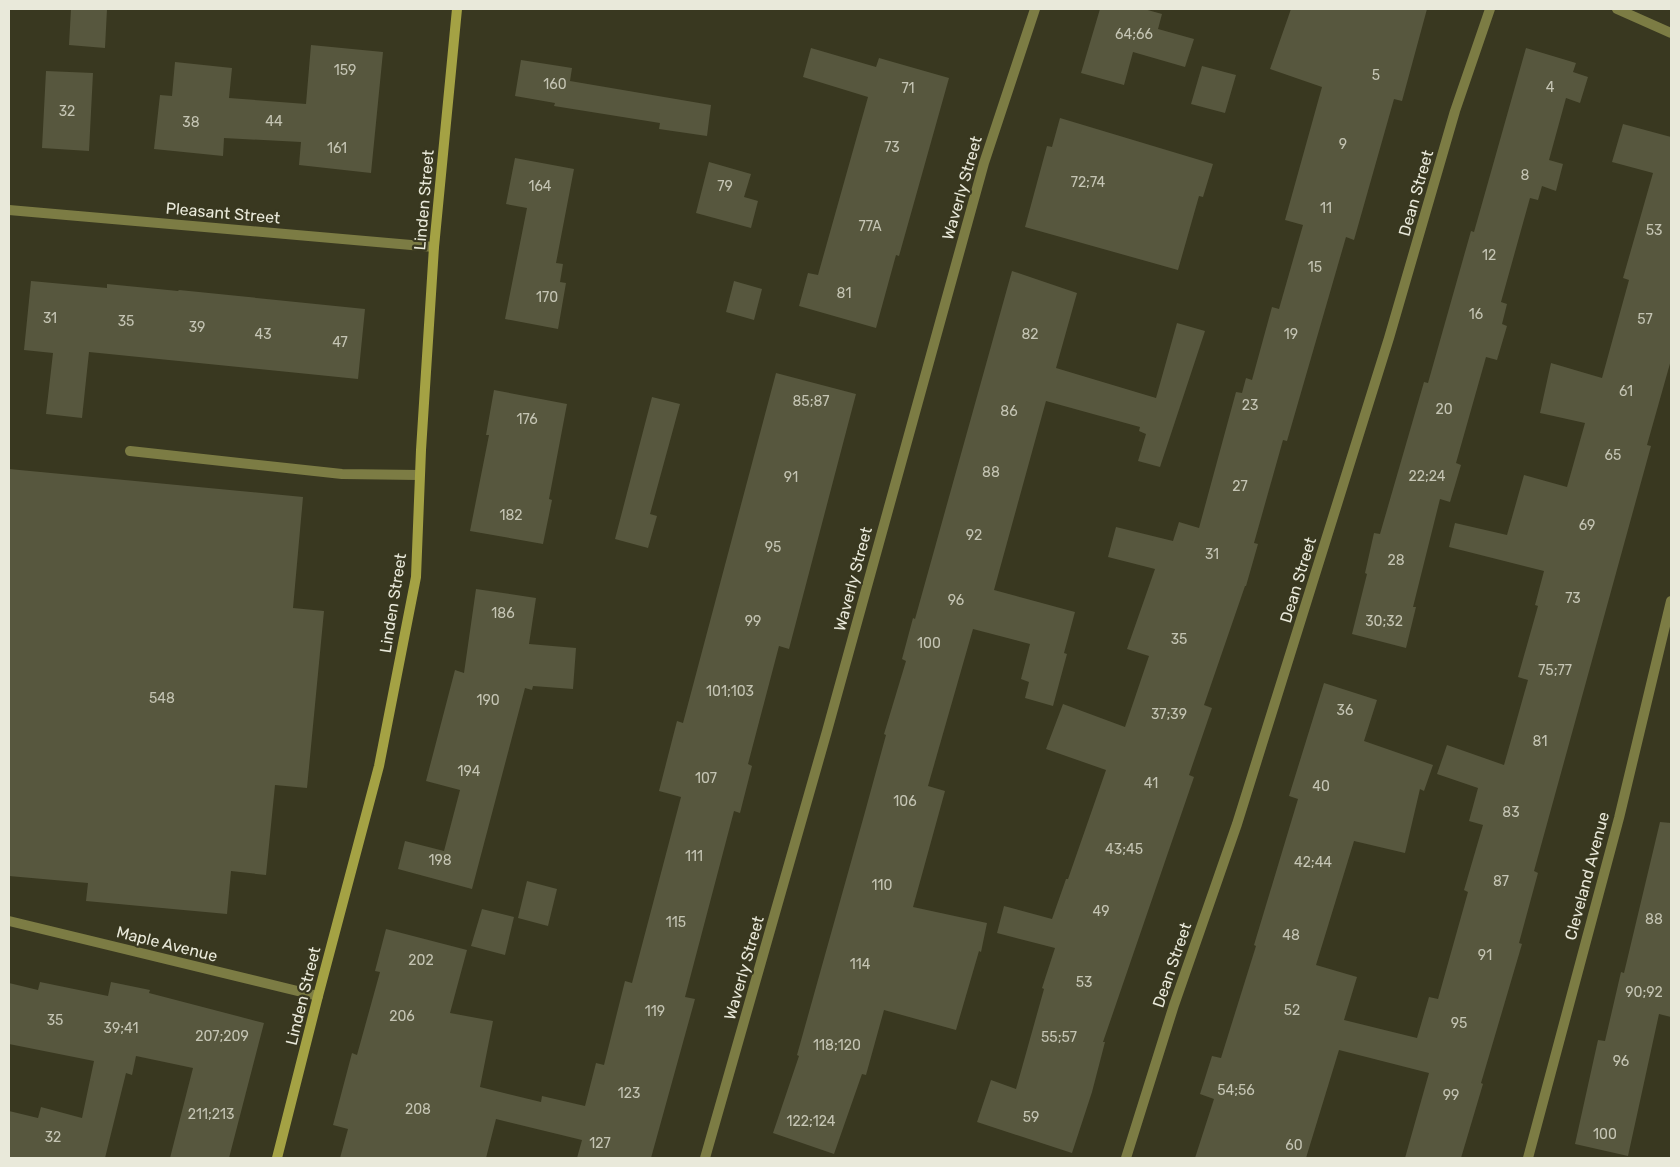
<svg xmlns="http://www.w3.org/2000/svg" width="1680" height="1167" font-family="Rubik,sans-serif">
	<style>
		.building { fill: #57573e }
		.lines { fill: none; stroke-linecap: round; stroke-linejoin: round }
		.lane { stroke: #7c7c44; stroke-width: 10 }
		.street { stroke: #7c7c44; stroke-width: 10 }
		.secondary { stroke: #a4a244; stroke-width: 10 }
		.labels { text-anchor: middle; dominant-baseline: central; stroke-width: 4.5; stroke-linejoin: round; paint-order: stroke }
		.number-label { font-size: 14px; fill: #c4c4b3 }
		.street-label { font-size: 16px; fill: #e9e9da; stroke: #393820 }
	</style>
	<rect width="100%" height="100%" fill="#393820"/>
	<path class="building" d="M 71,9 L 107,9 L 105,48 L 69,45 Z
		M 1100,9 L 1144,9 L 1162,14 L 1158,29 L 1194,39 L 1185,67 L 1133,52 L 1124,85 L 1081,73 Z
		M 1291,9 L 1427,9 L 1402,101 L 1394,99 L 1354,240 L 1346,237 L 1287,441 L 1283,440 L 1254,543 L 1258,544 L 1246,586 L 1245,586 L 1204,705 L 1212,708 L 1189,775 L 1194,777 L 1103,1042 L 1105,1042 L 1092,1092 L 1072,1153 L 977,1122 L 991,1080 L 1016,1089 L 1044,989 L 1042,988 L 1055,948 L 997,933 L 1004,906 L 1052,919 L 1066,879 L 1068,879 L 1106,770 L 1046,749 L 1063,704 L 1125,727 L 1149,656 L 1127,649 L 1155,569 L 1108,557 L 1116,527 L 1173,541 L 1179,522 L 1199,528 L 1236,392 L 1242,393 L 1246,378 L 1252,380 L 1272,307 L 1279,309 L 1303,225 L 1285,220 L 1322,87 L 1270,69 Z
		M 311,45 L 383,52 L 371,173 L 299,165 L 301,142 L 224,138 L 223,156 L 154,149 L 160,95 L 172,96 L 175,62 L 232,68 L 229,98 L 306,104 Z
		M 811,48 L 876,67 L 879,58 L 949,78 L 899,256 L 896,255 L 876,328 L 799,306 L 808,273 L 818,275 L 868,97 L 803,77 Z
		M 1526,48 L 1576,63 L 1573,72 L 1588,77 L 1580,103 L 1566,98 L 1549,160 L 1563,164 L 1556,191 L 1542,186 L 1538,200 L 1530,198 L 1501,302 L 1507,304 L 1502,324 L 1507,326 L 1497,360 L 1486,357 L 1456,463 L 1461,465 L 1450,502 L 1440,499 L 1413,607 L 1416,607 L 1406,648 L 1352,634 L 1367,574 L 1365,573 L 1374,533 L 1380,534 L 1424,382 L 1428,383 L 1471,231 L 1474,232 Z
		M 521,60 L 572,68 L 570,81 L 711,105 L 707,136 L 659,129 L 660,123 L 554,106 L 555,103 L 515,96 Z
		M 1202,66 L 1236,75 L 1225,113 L 1191,104 Z
		M 46,71 L 93,73 L 89,151 L 42,148 Z
		M 1060,118 L 1213,164 L 1203,197 L 1199,196 L 1178,270 L 1025,227 L 1047,146 L 1052,147 Z
		M 1623,124 L 1671,137 L 1671,360 L 1647,445 L 1651,446 L 1534,871 L 1538,873 L 1519,943 L 1522,944 L 1481,1083 L 1483,1084 L 1461,1158 L 1405,1158 L 1429,1073 L 1339,1050 L 1306,1158 L 1195,1158 L 1214,1099 L 1200,1094 L 1212,1056 L 1221,1058 L 1256,946 L 1254,945 L 1298,799 L 1289,796 L 1324,683 L 1377,700 L 1364,741 L 1433,765 L 1424,791 L 1420,789 L 1405,853 L 1354,841 L 1316,965 L 1357,977 L 1344,1020 L 1417,1038 L 1429,997 L 1438,999 L 1468,892 L 1464,890 L 1483,825 L 1469,821 L 1478,788 L 1437,774 L 1447,745 L 1504,765 L 1528,680 L 1518,677 L 1538,606 L 1535,605 L 1544,571 L 1449,547 L 1455,523 L 1507,535 L 1524,475 L 1567,487 L 1585,423 L 1540,413 L 1551,363 L 1602,378 L 1629,280 L 1623,278 L 1653,173 L 1612,162 Z
		M 515,158 L 574,169 L 556,263 L 563,264 L 560,282 L 566,283 L 558,329 L 505,319 L 527,208 L 506,204 Z
		M 709,162 L 751,174 L 744,197 L 758,201 L 751,228 L 696,213 Z
		M 1012,271 L 1077,293 L 1056,368 L 1156,398 L 1177,323 L 1205,331 L 1160,467 L 1138,461 L 1146,434 L 1139,431 L 1140,427 L 1046,401 L 994,590 L 1075,612 L 1064,653 L 1067,654 L 1053,706 L 1025,698 L 1029,682 L 1021,679 L 1030,644 L 973,629 L 928,786 L 945,791 L 913,907 L 987,923 L 981,952 L 979,951 L 956,1030 L 884,1010 L 866,1075 L 862,1074 L 834,1154 L 773,1133 L 799,1056 L 797,1055 L 865,812 L 886,735 L 884,734 L 906,661 L 902,659 L 913,618 L 915,619 Z
		M 31,281 L 107,288 L 107,284 L 178,291 L 179,290 L 365,309 L 358,379 L 89,352 L 82,418 L 46,414 L 53,353 L 24,350 Z
		M 734,281 L 762,289 L 754,320 L 726,312 Z
		M 776,373 L 856,394 L 789,649 L 779,646 L 748,764 L 752,766 L 740,813 L 734,811 L 685,997 L 695,999 L 651,1158 L 577,1158 L 582,1140 L 496,1119 L 486,1158 L 340,1158 L 348,1129 L 333,1125 L 352,1053 L 357,1055 L 380,972 L 375,971 L 386,929 L 467,950 L 450,1013 L 493,1021 L 480,1087 L 541,1102 L 542,1096 L 585,1106 L 596,1063 L 604,1065 L 625,981 L 632,983 L 681,797 L 659,791 L 677,721 L 683,723 Z
		M 494,390 L 567,404 L 549,499 L 552,500 L 543,544 L 470,531 L 489,435 L 486,435 Z
		M 652,397 L 680,404 L 650,514 L 657,516 L 648,548 L 615,539 Z
		M 9,469 L 303,497 L 293,608 L 324,611 L 307,788 L 275,785 L 266,875 L 231,871 L 227,914 L 86,901 L 88,883 L 9,876 Z
		M 476,589 L 536,598 L 529,644 L 576,648 L 573,689 L 533,686 L 532,690 L 525,688 L 472,889 L 398,869 L 405,841 L 444,851 L 460,790 L 426,781 L 455,670 L 464,673 Z
		M 1660,822 L 1671,823 L 1671,1017 L 1659,1014 L 1628,1156 L 1575,1144 L 1598,1040 L 1605,1041 L 1621,972 L 1624,973 Z
		M 527,881 L 557,889 L 548,926 L 518,918 Z
		M 482,909 L 514,917 L 505,955 L 471,946 Z
		M 40,982 L 108,996 L 111,982 L 150,990 L 149,993 L 264,1023 L 229,1158 L 170,1158 L 193,1068 L 136,1056 L 132,1075 L 126,1073 L 105,1158 L 9,1158 L 9,1111 L 38,1118 L 41,1107 L 82,1118 L 94,1061 L 9,1044 L 9,983 L 38,990 Z"/>
	<g class="lines">
		<path class="lane" d="M 130,451 L 342,474 L 419,475"/>
		<path class="street" d="M 1617,9 L 1671,33
			M 9,210 L 434,247
			M 9,921 L 318,996
			M 705,1158 L 827,731 L 984,163 L 1035,9
			M 1126,1158 L 1174,1005 L 1237,824 L 1389,338 L 1455,111 L 1490,9
			M 1528,1158 L 1619,818 L 1671,601"/>
		<path class="secondary" d="M 277,1158 L 318,996 L 379,766 L 416,577 L 421,450 L 434,247 L 457,9"/>
	</g>
	<g class="labels">
		<g class="number-label">
			<text x="1134" y="34">64;66</text>
			<text x="345" y="70">159</text>
			<text x="1376" y="75">5</text>
			<text x="555" y="84">160</text>
			<text x="1550" y="87">4</text>
			<text x="908" y="88">71</text>
			<text x="67" y="111">32</text>
			<text x="274" y="121">44</text>
			<text x="191" y="122">38</text>
			<text x="1343" y="144">9</text>
			<text x="892" y="147">73</text>
			<text x="337" y="148">161</text>
			<text x="1525" y="175">8</text>
			<text x="1088" y="182">72;74</text>
			<text x="540" y="186">164</text>
			<text x="725" y="186">79</text>
			<text x="1326" y="208">11</text>
			<text x="870" y="226">77A</text>
			<text x="1654" y="230">53</text>
			<text x="1489" y="255">12</text>
			<text x="1315" y="267">15</text>
			<text x="844" y="293">81</text>
			<text x="547" y="297">170</text>
			<text x="1476" y="314">16</text>
			<text x="50" y="318">31</text>
			<text x="1645" y="319">57</text>
			<text x="126" y="321">35</text>
			<text x="197" y="327">39</text>
			<text x="263" y="334">43</text>
			<text x="1030" y="334">82</text>
			<text x="1291" y="334">19</text>
			<text x="340" y="342">47</text>
			<text x="1626" y="391">61</text>
			<text x="811" y="401">85;87</text>
			<text x="1250" y="405">23</text>
			<text x="1444" y="409">20</text>
			<text x="1009" y="411">86</text>
			<text x="527" y="419">176</text>
			<text x="1613" y="455">65</text>
			<text x="991" y="472">88</text>
			<text x="1427" y="476">22;24</text>
			<text x="791" y="477">91</text>
			<text x="1240" y="486">27</text>
			<text x="511" y="515">182</text>
			<text x="1587" y="525">69</text>
			<text x="974" y="535">92</text>
			<text x="773" y="547">95</text>
			<text x="1212" y="554">31</text>
			<text x="1396" y="560">28</text>
			<text x="1573" y="598">73</text>
			<text x="956" y="600">96</text>
			<text x="503" y="613">186</text>
			<text x="753" y="621">99</text>
			<text x="1384" y="621">30;32</text>
			<text x="1179" y="639">35</text>
			<text x="929" y="643">100</text>
			<text x="1555" y="670">75;77</text>
			<text x="730" y="691">101;103</text>
			<text x="162" y="698">548</text>
			<text x="488" y="700">190</text>
			<text x="1345" y="710">36</text>
			<text x="1169" y="714">37;39</text>
			<text x="1540" y="741">81</text>
			<text x="469" y="771">194</text>
			<text x="706" y="778">107</text>
			<text x="1151" y="783">41</text>
			<text x="1321" y="786">40</text>
			<text x="905" y="801">106</text>
			<text x="1511" y="812">83</text>
			<text x="1124" y="849">43;45</text>
			<text x="694" y="856">111</text>
			<text x="440" y="860">198</text>
			<text x="1313" y="862">42;44</text>
			<text x="1501" y="881">87</text>
			<text x="882" y="885">110</text>
			<text x="1101" y="911">49</text>
			<text x="1654" y="919">88</text>
			<text x="676" y="922">115</text>
			<text x="1291" y="935">48</text>
			<text x="1485" y="955">91</text>
			<text x="421" y="960">202</text>
			<text x="860" y="964">114</text>
			<text x="1084" y="982">53</text>
			<text x="1644" y="992">90;92</text>
			<text x="1292" y="1010">52</text>
			<text x="655" y="1011">119</text>
			<text x="402" y="1016">206</text>
			<text x="55" y="1020">35</text>
			<text x="1459" y="1023">95</text>
			<text x="121" y="1028">39;41</text>
			<text x="222" y="1036">207;209</text>
			<text x="1059" y="1037">55;57</text>
			<text x="837" y="1045">118;120</text>
			<text x="1621" y="1061">96</text>
			<text x="1236" y="1090">54;56</text>
			<text x="629" y="1093">123</text>
			<text x="1451" y="1095">99</text>
			<text x="418" y="1109">208</text>
			<text x="211" y="1114">211;213</text>
			<text x="1031" y="1117">59</text>
			<text x="811" y="1121">122;124</text>
			<text x="1605" y="1134">100</text>
			<text x="53" y="1137">32</text>
			<text x="600" y="1143">127</text>
			<text x="1294" y="1145">60</text>
		</g>
		<g class="street-label">
			<text transform="translate(962 188) rotate(-74)">Waverly Street</text>
			<text transform="translate(1416 193) rotate(-74)">Dean Street</text>
			<text transform="translate(424 200) rotate(-85)">Linden Street</text>
			<text transform="translate(223 213) rotate(5)">Pleasant Street</text>
			<text transform="translate(853 579) rotate(-75)">Waverly Street</text>
			<text transform="translate(1298 580) rotate(-73)">Dean Street</text>
			<text transform="translate(393 603) rotate(-81)">Linden Street</text>
			<text transform="translate(1587 876) rotate(-75)">Cleveland Avenue</text>
			<text transform="translate(167 944) rotate(14)">Maple Avenue</text>
			<text transform="translate(1172 965) rotate(-71)">Dean Street</text>
			<text transform="translate(744 968) rotate(-74)">Waverly Street</text>
			<text transform="translate(303 996) rotate(-76)">Linden Street</text>
		</g>
	</g>
	<rect width="1680" height="1167" fill="none" stroke="#e9e9da" stroke-width="20"/>
</svg>
